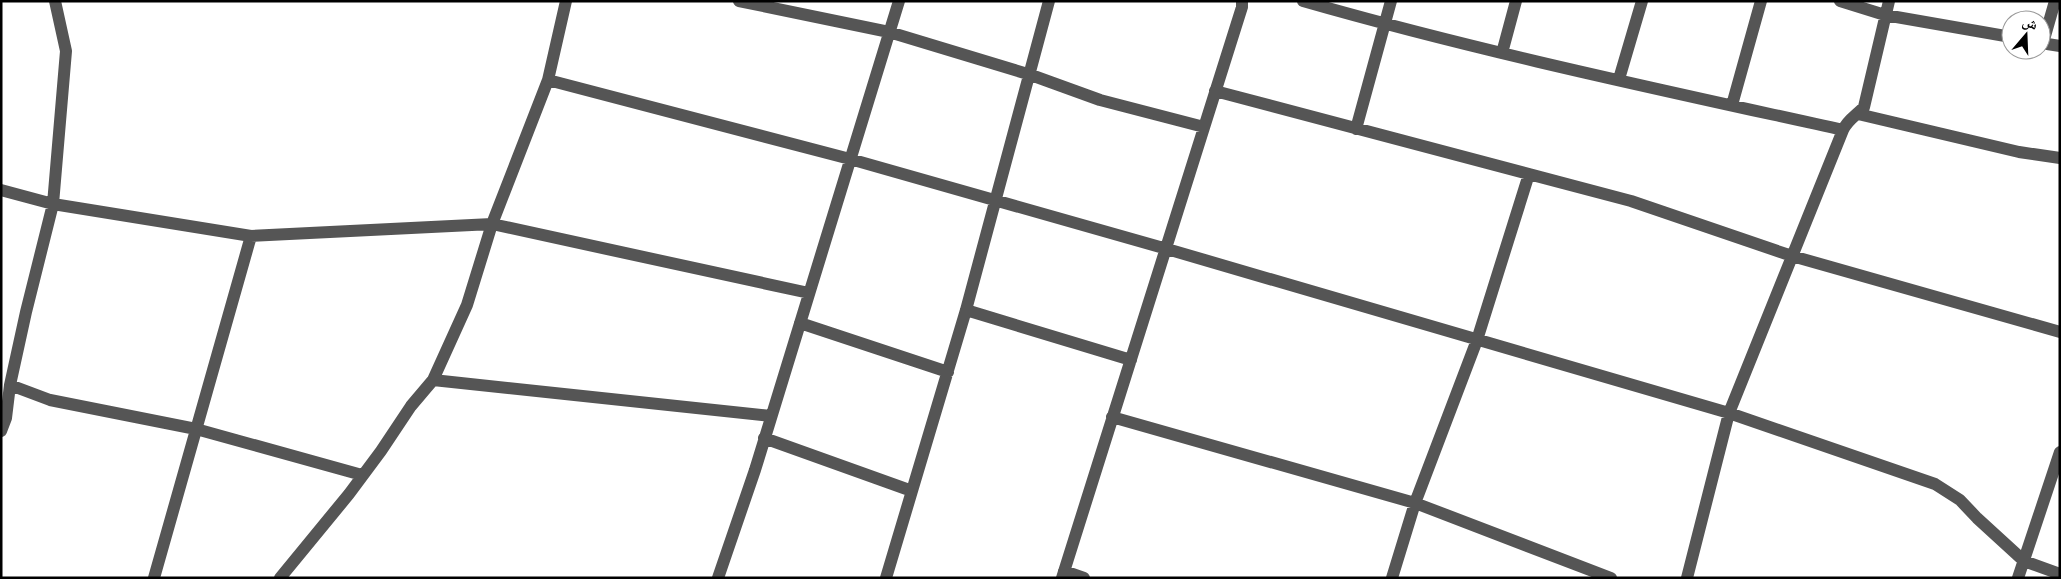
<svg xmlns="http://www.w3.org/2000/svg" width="2061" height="579" font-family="'Fira Sans Condensed','Noto Naskh Arabic',sans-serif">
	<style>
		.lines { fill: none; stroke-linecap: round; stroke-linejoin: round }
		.minor { stroke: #555; stroke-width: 12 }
	</style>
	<rect width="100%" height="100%" fill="#fff"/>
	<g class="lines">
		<path class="minor" d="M 739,1 L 889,32 L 1031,75 L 1100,100 L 1204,127
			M 1303,1 C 1481,52 1662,90 1843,130
			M 1840,1 L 1885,15 L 2011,37
			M 2041,43 L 2060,46
			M 2043,43 L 2055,1
			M 1502,53 L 1516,1
			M 1619,79 L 1642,1
			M 548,80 L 850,159 L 1167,249 L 1729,413 L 1935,484 L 1960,500 L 1977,518 L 2024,561 L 2060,574
			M 1215,91 L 1631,201 L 1792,256 L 2060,332
			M 1732,105 L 1761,1
			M 1858,114 L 2019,152 L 2060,158
			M 1356,129 L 1391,1
			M 1,190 L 53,204 L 251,236 L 492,224 L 809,293
			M 966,310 L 1131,360
			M 800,323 L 948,372
			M 433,380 L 771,416
			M 10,385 L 50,400 L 196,429 L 362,475
			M 1112,417 L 1415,503 L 1611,578
			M 1,431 L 6,418 L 10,385 L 26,312 L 53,204 L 66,51 L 55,1
			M 764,438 L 912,491
			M 1064,571 L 1084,578
			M 154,578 L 251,236
			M 280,578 L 349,494 L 381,451 L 411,406 L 433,380 L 467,305 L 492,224 L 548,80 L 566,1
			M 718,578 L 755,470 L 899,1
			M 886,578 L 966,310 L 1049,1
			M 1062,578 C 1122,387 1182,197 1242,7 L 1242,1
			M 1392,578 L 1415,503 L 1477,340 L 1529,174
			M 1687,578 L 1729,413 L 1843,130 C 1848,119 1856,116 1864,107 L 1889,1
			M 2018,578 L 2060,452"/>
	</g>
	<rect width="2061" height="579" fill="none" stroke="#000000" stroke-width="5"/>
	<g transform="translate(2026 35) rotate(19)"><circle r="24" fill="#ffffff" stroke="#999999"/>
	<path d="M0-4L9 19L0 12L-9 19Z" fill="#000000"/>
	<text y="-8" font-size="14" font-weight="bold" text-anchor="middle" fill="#000000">ش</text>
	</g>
</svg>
